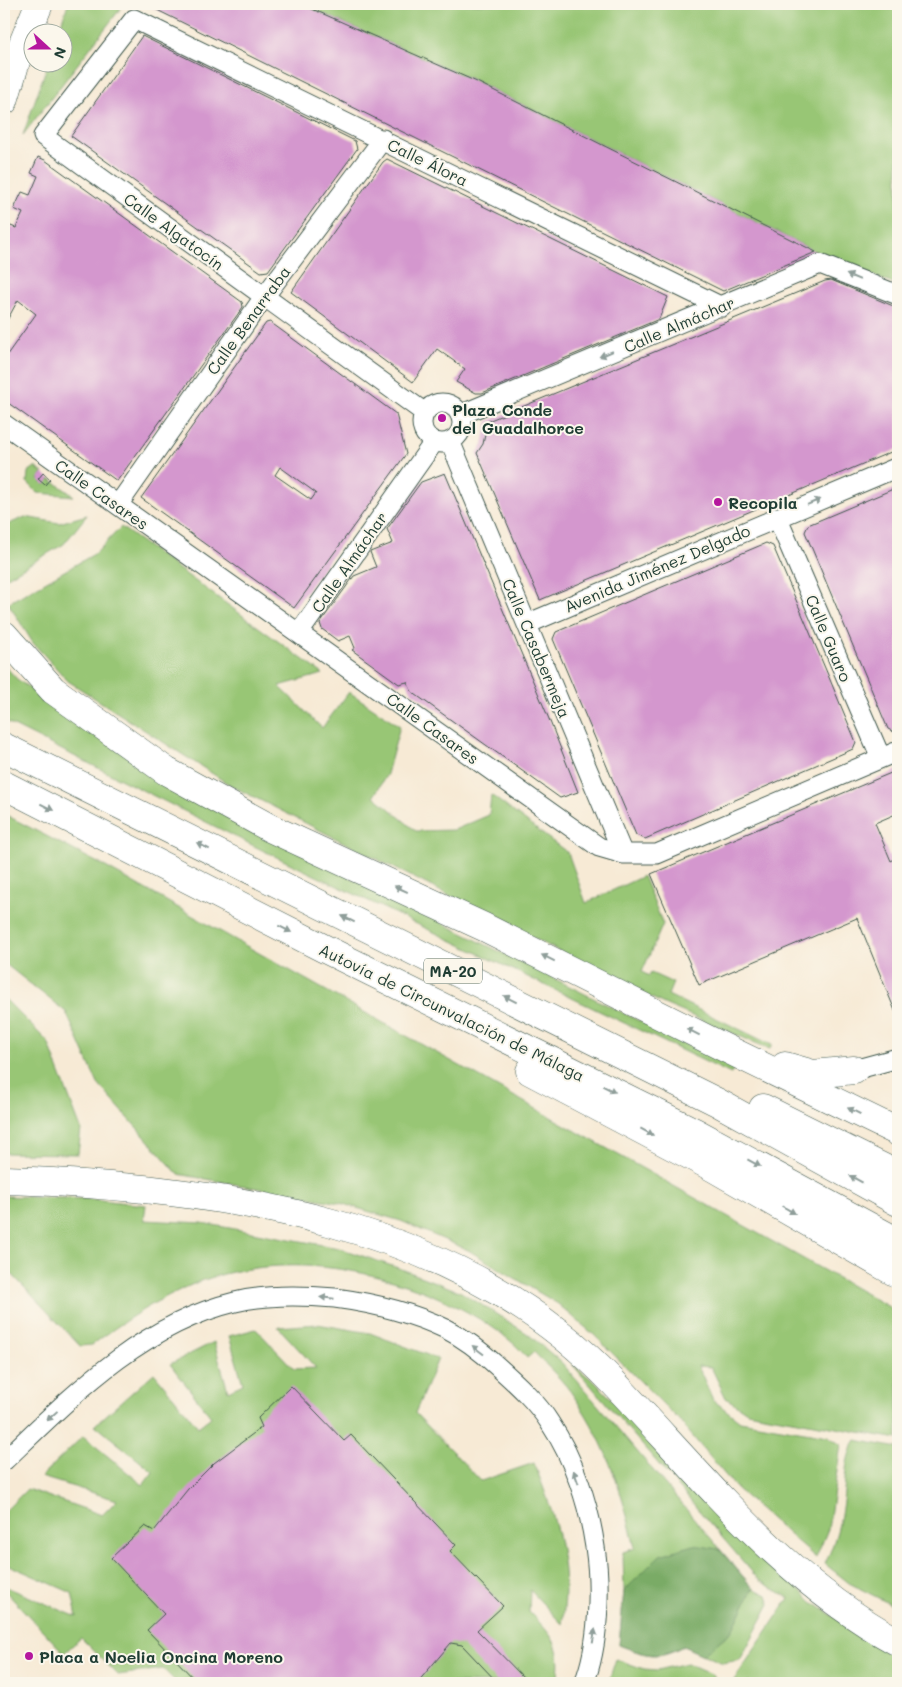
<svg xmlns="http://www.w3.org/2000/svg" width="902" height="1687" font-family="Mali,sans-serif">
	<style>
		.green { fill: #98c674; stroke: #5c8254 }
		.forest { fill: #7aab66; stroke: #4c744d }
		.building { fill: #d497ce; fill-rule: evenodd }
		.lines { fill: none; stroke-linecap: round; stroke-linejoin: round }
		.street-casing { stroke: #3f574c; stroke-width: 21 }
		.primary-casing { stroke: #3f574c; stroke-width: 29 }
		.highway-casing { stroke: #3f574c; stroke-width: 29 }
		.street { stroke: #fff; stroke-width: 19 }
		.primary { stroke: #fff; stroke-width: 28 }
		.highway { stroke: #fff; stroke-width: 28 }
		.oneway { fill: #8f9e9a }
		.poi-dot { fill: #b5179e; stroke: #fbf7ec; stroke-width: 2 }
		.labels { text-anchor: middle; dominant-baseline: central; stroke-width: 4; stroke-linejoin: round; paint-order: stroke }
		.shield { fill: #fbf7ec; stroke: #61756b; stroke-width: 1 }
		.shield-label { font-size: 15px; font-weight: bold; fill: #1f3d34 }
		.street-label { font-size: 16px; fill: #1f3d34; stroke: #fbf7ec }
		.poi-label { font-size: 16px; font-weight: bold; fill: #1f3d34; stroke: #fbf7ec; text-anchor: start }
	</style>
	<rect width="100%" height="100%" fill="#fbf7ec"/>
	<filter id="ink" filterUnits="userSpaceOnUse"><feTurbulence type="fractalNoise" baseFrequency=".02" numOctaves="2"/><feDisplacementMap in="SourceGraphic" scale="10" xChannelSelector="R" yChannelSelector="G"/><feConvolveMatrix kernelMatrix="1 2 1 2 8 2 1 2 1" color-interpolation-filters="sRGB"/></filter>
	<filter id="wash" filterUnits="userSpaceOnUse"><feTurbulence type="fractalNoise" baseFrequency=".0096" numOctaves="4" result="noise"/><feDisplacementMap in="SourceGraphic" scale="20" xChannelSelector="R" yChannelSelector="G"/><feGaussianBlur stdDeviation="1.12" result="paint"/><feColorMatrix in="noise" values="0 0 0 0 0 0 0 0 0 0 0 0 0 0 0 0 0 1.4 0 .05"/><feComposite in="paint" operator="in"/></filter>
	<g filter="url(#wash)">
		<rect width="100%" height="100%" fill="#f7ead5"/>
		<path class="green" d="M 68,4 L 124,4 L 23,135 L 48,63 L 62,62 L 62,32 L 58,32 Z
			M 301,4 L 898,4 L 898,286 L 816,252 L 477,82 Z
			M 35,467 L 43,473 L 38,479 L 44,485 L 50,479 L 74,496 L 38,493 L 27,482 L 28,472 Z
			M 87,515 L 64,544 L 4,579 L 4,526 L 25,517 L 59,523 Z
			M 121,527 L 323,674 L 279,686 L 322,728 L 349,692 L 400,726 L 387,774 L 374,796 L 416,831 L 454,830 L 489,815 L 491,795 L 568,853 L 586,903 L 643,876 L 663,924 L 642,972 L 649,976 L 651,973 L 673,983 L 668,995 L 772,1045 L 770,1049 L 664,1004 L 230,785 L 68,681 L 33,643 L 8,603 L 96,553 Z
			M 4,665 L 17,679 L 91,733 L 269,837 L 734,1068 L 731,1074 L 264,851 L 4,721 Z
			M 4,814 L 104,866 L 898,1312 L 898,1439 L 747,1412 L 726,1398 L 711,1367 L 698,1366 L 713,1400 L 740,1421 L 828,1436 L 841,1445 L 828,1529 L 816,1558 L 737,1489 L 678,1419 L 593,1334 L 558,1304 L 468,1250 L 401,1221 L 340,1203 L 178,1174 L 98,1084 L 66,1012 L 4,963 Z
			M 4,998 L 48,1042 L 81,1129 L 78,1154 L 4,1153 Z
			M 4,1196 L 92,1199 L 146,1205 L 144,1220 L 202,1223 L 339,1248 L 404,1270 L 461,1292 L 528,1334 L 562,1363 L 753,1588 L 767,1595 L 770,1604 L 740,1660 L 723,1663 L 683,1646 C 656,1661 646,1655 619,1645 L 624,1591 L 623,1552 L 635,1548 C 623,1495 607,1444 575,1398 C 564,1381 548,1367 534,1352 L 527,1358 C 508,1333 466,1310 437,1297 C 363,1265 273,1253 196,1283 C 158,1298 124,1321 92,1345 L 80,1346 L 8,1270 L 4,1273 Z
			M 317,1324 L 370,1333 L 438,1359 L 415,1413 L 481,1481 L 534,1463 C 555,1516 572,1567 562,1624 L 530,1590 L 529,1612 C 554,1637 563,1646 557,1683 L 177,1683 L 163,1669 L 118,1675 L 81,1638 L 64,1653 L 4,1590 L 4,1586 L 77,1617 L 72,1593 L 4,1563 L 4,1512 L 27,1489 L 102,1515 L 117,1500 L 41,1477 L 83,1436 L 143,1485 L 153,1472 L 95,1425 L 154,1373 L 198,1427 L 211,1417 L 170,1364 L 214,1342 L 228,1391 L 243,1384 L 229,1336 L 256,1329 L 294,1369 L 316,1368 L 278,1327 Z
			M 572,1364 L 595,1382 L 812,1602 L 898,1659 L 898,1683 L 732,1683 L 789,1598 L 759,1580 Z
			M 856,1440 L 898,1448 L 898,1608 L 849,1583 L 825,1564 C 833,1547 839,1528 842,1508 C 846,1487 843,1458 856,1440 Z
			M 616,1659 L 644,1669 L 658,1670 L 687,1663 L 714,1675 L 715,1683 L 608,1683 Z"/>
		<path class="forest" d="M 694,1545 L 719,1549 L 753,1588 L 732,1631 L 703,1655 L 683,1646 C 655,1660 646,1655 619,1645 L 624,1591 L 660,1555 Z"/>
		<g id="blocks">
			<path class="building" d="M 145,4 L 301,4 L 477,82 L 816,252 L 723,291 Z
				M 142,36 L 355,141 L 357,149 L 268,271 L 261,272 L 71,136 Z
				M 38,157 L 45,160 L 242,302 L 243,307 L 117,481 L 4,400 L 4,359 L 36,314 L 18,300 L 4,326 L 4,258 L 8,248 L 4,246 L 4,234 L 8,225 L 16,228 L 23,213 L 14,209 L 22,192 L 30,195 L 38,176 L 31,173 Z
				M 387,159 L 668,297 L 659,319 L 482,393 L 476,393 L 456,382 L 465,369 L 437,349 L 413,382 L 291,292 L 383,162 Z
				M 831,280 L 898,308 L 898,449 L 540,600 L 477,453 L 483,444 L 488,421 L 825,281 Z
				M 270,322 L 396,414 L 406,454 L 294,608 L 141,498 L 266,323 ZM 280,467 L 316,493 L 311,500 L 275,475 Z
				M 43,473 L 50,479 L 45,485 L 38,479 Z
				M 445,473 L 549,719 L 578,792 L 560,798 L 412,692 L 407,682 L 399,684 L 352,650 L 355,648 L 350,636 L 338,641 L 322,629 L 320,623 L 354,576 L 376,567 L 370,552 L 393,543 L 387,529 L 421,482 Z
				M 898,487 L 898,730 L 894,732 L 888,729 L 805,532 L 808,525 Z
				M 766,543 L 773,546 L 828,675 L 856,742 L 853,749 L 645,839 L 636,835 L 553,639 L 556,632 Z
				M 898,770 L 898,813 L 875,823 L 891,861 L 898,857 L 898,1018 L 857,918 L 699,985 L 651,874 Z
				M 291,1386 L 344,1441 L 351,1435 L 456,1545 L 450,1551 L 503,1606 L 477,1630 L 529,1683 L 498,1683 L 462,1645 L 451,1643 L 417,1683 L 198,1683 L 147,1630 L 164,1614 L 111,1558 L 145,1526 L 154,1531 L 188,1489 L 214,1463 L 262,1427 L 258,1418 Z"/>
		</g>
	</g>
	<g filter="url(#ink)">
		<use href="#blocks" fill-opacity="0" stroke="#3f574c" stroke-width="1"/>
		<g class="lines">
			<g class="street-casing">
				<path id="street" d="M422 423a20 20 0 1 1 40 0a20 20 0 1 1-40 0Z
					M 425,413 L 43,136 L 134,19 L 722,307
					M 460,415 L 820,264 L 898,295
					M 4,424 L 599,847 L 623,854 L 657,854 L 898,751
					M 450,441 L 623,854
					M 118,505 L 264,297 L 383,139
					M 777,517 L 881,758
					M 527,624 L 898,467
					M 299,633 L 434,442
					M 854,1070 L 898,1058
					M 4,1461 C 72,1396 140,1325 235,1302 C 267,1294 303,1295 335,1298 C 372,1303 411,1312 446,1329 C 464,1338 482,1352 497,1366 C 516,1383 537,1402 550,1423 C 574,1459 589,1505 595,1547 C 601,1587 599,1646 584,1683"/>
			</g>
			<g class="primary-casing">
				<path id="primary" d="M 4,101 L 17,58 L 39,4"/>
			</g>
			<g class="highway-casing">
				<path id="highway" d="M 4,635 L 53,690 L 166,771 L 270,828 L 484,927 L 725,1048 L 898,1132
					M 4,747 L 717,1102 L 898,1202
					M 4,785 L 323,948 L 695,1132 L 898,1242
					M 785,1066 L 813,1074 L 854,1070
					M 530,1071 L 712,1167 L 898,1274
					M 763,1108 L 898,1175
					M 4,1180 C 217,1187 458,1219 612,1381 C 701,1474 783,1580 898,1642"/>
			</g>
			<use href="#street" class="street"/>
			<use href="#primary" class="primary"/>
			<use href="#highway" class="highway"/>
		</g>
		<defs><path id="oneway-solid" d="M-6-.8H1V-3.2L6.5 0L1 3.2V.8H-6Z" transform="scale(1.25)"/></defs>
		<g class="oneway">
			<use href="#oneway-solid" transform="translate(853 277) rotate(-158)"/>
			<use href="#oneway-solid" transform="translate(606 354) rotate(158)"/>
			<use href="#oneway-solid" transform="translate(814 502) rotate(-22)"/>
			<use href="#oneway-solid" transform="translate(47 807) rotate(27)"/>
			<use href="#oneway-solid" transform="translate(203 846) rotate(-153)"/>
			<use href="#oneway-solid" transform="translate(401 889) rotate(-155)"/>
			<use href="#oneway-solid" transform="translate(348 919) rotate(-153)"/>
			<use href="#oneway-solid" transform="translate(285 929) rotate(27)"/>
			<use href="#oneway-solid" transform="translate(548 958) rotate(-154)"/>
			<use href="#oneway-solid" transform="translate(510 999) rotate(-153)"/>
			<use href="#oneway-solid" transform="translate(693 1032) rotate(-153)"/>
			<use href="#oneway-solid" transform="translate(609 1089) rotate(26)"/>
			<use href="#oneway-solid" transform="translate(854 1111) rotate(-154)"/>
			<use href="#oneway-solid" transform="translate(647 1132) rotate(28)"/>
			<use href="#oneway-solid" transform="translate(754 1163) rotate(28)"/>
			<use href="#oneway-solid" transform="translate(856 1179) rotate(-151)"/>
			<use href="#oneway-solid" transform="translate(789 1210) rotate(30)"/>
			<use href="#oneway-solid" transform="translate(327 1298) rotate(-174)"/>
			<use href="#oneway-solid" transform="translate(478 1350) rotate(-143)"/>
			<use href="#oneway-solid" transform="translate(52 1416) rotate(137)"/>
			<use href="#oneway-solid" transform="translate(576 1477) rotate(-110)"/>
			<use href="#oneway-solid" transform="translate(594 1636) rotate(-80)"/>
		</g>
	</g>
	<g class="poi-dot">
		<circle cx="442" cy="418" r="5"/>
		<circle cx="718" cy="502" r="5"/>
		<circle cx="29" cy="1656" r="5"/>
	</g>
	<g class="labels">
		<rect class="shield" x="424" y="958.5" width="58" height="25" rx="4"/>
		<g class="shield-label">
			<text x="453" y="971">MA-20</text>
		</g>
		<g class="street-label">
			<text transform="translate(428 162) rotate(26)">Calle Álora</text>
			<text transform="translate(174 231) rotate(36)">Calle Algatocín</text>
			<text transform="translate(248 320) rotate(-54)">Calle Benarraba</text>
			<text transform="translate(679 324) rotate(-23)">Calle Almáchar</text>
			<text transform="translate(102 494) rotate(35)">Calle Casares</text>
			<text transform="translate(349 562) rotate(-55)">Calle Almáchar</text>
			<text transform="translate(657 568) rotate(-23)">Avenida Jiménez Delgado</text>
			<text transform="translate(829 638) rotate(67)">Calle Guaro</text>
			<text transform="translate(537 648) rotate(67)">Calle Casabermeja</text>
			<text transform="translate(433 728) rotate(36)">Calle Casares</text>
			<text transform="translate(452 1012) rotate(26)">Autovía de Circunvalación de Málaga</text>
		</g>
		<g class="poi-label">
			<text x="452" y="409">Plaza Conde<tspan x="452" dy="18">del Guadalhorce</tspan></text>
			<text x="728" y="502">Recopila</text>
			<text x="39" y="1656">Placa a Noelia Oncina Moreno</text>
		</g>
	</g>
	<rect width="902" height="1687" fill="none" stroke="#fbf7ec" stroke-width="20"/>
	<g transform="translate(48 48) rotate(111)"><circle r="24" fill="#fbf7ec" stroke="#a3ada2"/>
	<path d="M0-4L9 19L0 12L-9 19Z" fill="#b5179e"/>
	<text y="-8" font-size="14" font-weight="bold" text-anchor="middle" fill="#1f3d34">N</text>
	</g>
</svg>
